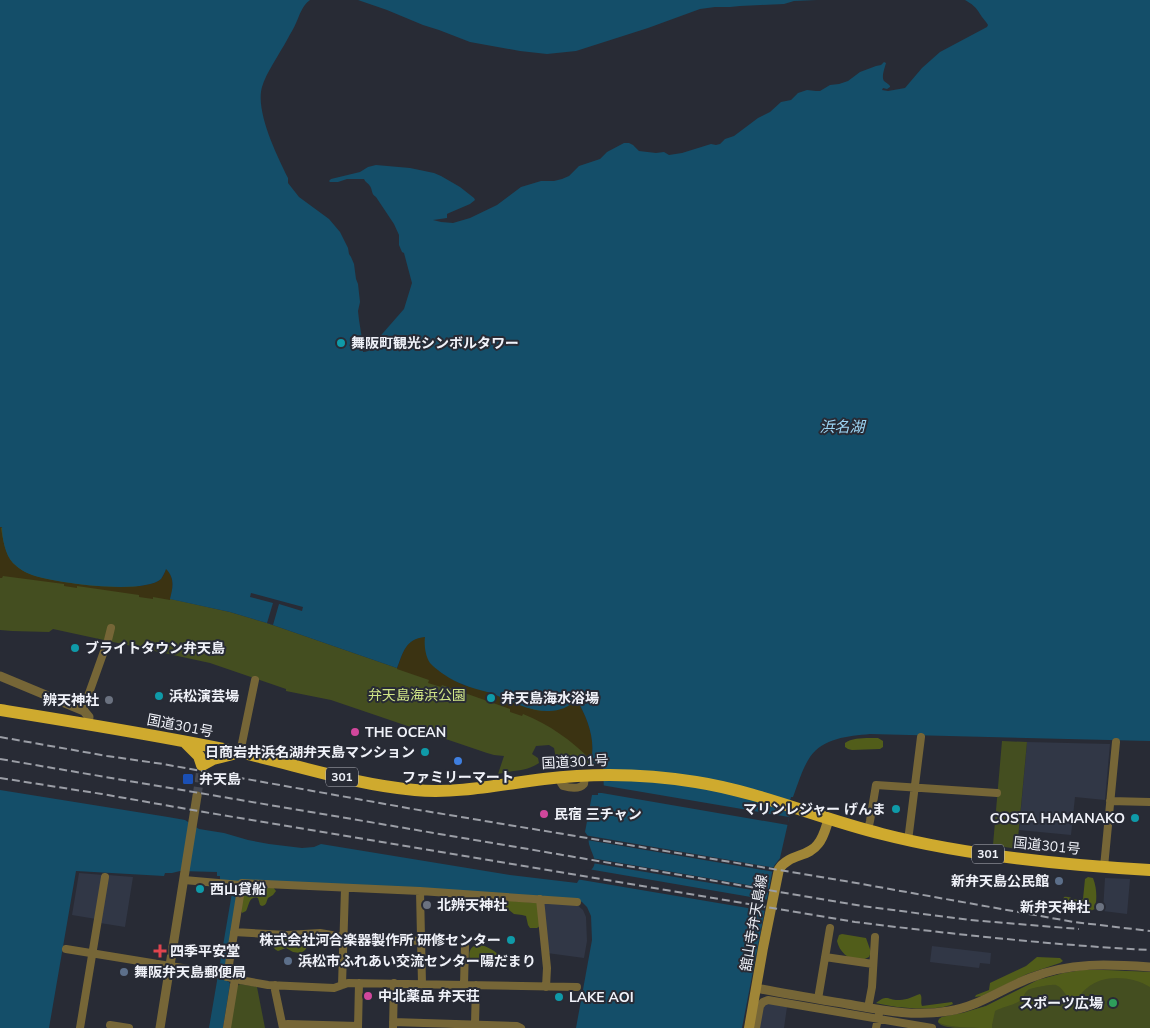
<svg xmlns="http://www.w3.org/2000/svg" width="1150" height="1028" font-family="'Nunito Sans','Noto Sans JP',sans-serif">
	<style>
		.built { fill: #313746 }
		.green { fill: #444e20 }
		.forest { fill: #515d1a }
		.sand { fill: #3b3312 }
		.water { fill: #144e69 }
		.pier { fill: #282b35 }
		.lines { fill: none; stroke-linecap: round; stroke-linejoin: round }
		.tertiary-tunnel { stroke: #464952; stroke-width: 9; stroke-dasharray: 9 4.5; stroke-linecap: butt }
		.minor { stroke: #766637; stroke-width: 8 }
		.tertiary { stroke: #766637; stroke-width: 9 }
		.secondary { stroke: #a08637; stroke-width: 10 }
		.trunk { stroke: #cfaa2e; stroke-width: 12 }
		.rail { stroke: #9b9ea6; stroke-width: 2; stroke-dasharray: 8 4; stroke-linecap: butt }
		.culture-dot { fill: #0f9aa8; stroke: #282b35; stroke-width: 2 }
		.worship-dot { fill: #6b7280; stroke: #282b35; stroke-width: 2 }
		.hotel-dot { fill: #d1479c; stroke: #282b35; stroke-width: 2 }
		.shop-dot { fill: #3f7fe0; stroke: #282b35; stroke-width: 2 }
		.transit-dot { fill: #1a4fb4; stroke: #282b35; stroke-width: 2 }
		.service-dot { fill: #5c6f8a; stroke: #282b35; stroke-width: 2 }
		.health-dot { fill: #e0444e; stroke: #282b35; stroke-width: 2 }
		.leisure-dot { fill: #2e9e5b; stroke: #282b35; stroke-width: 2 }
		.labels { text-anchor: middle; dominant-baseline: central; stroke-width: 4; stroke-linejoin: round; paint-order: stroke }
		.shield { fill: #282b35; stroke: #b4b6be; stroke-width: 1 }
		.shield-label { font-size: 12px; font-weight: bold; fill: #f0f2f9 }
		.poi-label { font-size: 14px; font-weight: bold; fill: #f0f2f9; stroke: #282b35; text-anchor: start }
		.park-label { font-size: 14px; fill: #d0e587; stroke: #282b35 }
		.street-label { font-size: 14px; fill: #f0f2f9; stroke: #282b35 }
		.water-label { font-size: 15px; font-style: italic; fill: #9dd5f4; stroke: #282b35 }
	</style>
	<rect width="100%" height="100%" fill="#282b35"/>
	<path class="built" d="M 1027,742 L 1110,744 L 1105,800 L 1075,797 L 1071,835 L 1019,830 Z
		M 79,873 L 104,875 L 96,919 L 72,915 Z
		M 108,875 L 133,877 L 125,927 L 100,923 Z
		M 1105,878 L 1130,879 L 1127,914 L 1103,911 Z
		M 542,901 L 576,904 L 583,910 L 586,917 L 587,941 L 584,958 L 547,953 Z
		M 932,946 L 991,953 L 990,964 L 980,963 L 979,968 L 930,962 Z
		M 766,1003 L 787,1007 L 784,1028 L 759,1028 L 763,1005 Z"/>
	<path class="green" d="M 0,527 L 136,586 L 171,599 L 230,612 L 267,623 L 397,668 L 545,711 L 595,764 L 595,767 L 582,764 L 560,764 L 556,759 L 554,748 L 549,745 L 536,746 L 532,754 L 538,758 L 539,763 C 526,772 512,770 498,774 L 504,756 L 494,755 L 487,753 L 331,700 L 286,691 L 286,689 L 210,663 L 53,629 L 49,632 L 12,631 L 0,630 Z
		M 1002,741 L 1027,742 L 1017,849 L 993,845 Z
		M 1103,970 L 1150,972 L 1150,1028 L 955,1028 C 949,1027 941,1027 938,1022 L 939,1019 L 942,1017 L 963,1013 L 986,1006 L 1038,980 L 1064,973 Z
		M 240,984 L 257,987 L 265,1028 L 230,1028 L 237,986 Z"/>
	<path class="forest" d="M 878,738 L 883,741 L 883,747 L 880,749 L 852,750 L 848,749 L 845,747 L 845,743 C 853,737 868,738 878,738 Z
		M 1088,877 L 1093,878 C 1097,888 1097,899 1095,909 L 1090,911 L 1062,907 L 1061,904 L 1064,897 C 1070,895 1075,902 1083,899 L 1085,879 Z
		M 246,886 L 273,887 L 276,891 L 273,895 L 268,898 C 266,902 267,905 262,906 L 260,905 L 258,898 C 249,895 249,906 246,911 L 242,913 L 241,911 L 244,887 Z
		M 489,899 L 537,903 L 540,926 L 537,928 L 530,928 L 528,925 L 526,916 L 522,915 L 514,914 L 505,907 L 489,904 L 488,901 Z
		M 842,934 L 866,938 L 871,952 L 869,957 C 855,965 840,955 837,941 L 839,935 Z
		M 275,937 L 306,937 C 309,945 307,951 300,953 L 293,952 L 286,948 L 278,951 C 272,949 271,942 275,937 Z
		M 478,944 C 486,946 497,951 501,958 L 498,960 L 480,959 L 472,961 L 470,960 C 468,952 470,947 478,944 Z
		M 1037,957 L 1060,958 L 1063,961 L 1060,963 L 1027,974 L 982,996 L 975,997 L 976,995 L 989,990 L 990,983 L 992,982 L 1026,966 Z
		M 1082,970 L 1103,970 L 1150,972 L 1150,987 C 1131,976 1104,974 1087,988 C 1081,992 1079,999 1073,1001 C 1066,998 1063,987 1056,985 C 1052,984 1031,988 1028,990 C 1024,993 1024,997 1021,1000 C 1015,1005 1002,1007 995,1011 L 992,1025 L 992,1028 C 980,1028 946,1028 938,1022 L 939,1019 L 942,1017 L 963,1013 L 986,1006 L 1038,980 L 1064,973 Z
		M 920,994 C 923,997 920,1002 922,1006 L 952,1002 L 953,1004 C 935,1012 895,1008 876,1003 C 888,993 888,1001 900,1000 C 907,1000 914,996 920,994 Z"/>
	<path class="sand" d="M 3,526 L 1,527 C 2,537 6,556 13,563 C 18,568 26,573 33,575 C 55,583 143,595 161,579 C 164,576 165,572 166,568 C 175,579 173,588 170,600 L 153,597 L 153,599 L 139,597 L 139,595 L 77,586 L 77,588 L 64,586 L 64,584 L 3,576 L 2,578 L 0,578 L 0,527 Z
		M 425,637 L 439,671 L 463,685 L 483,690 L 535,710 L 545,711 L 573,703 L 577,700 C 587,717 596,740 591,760 C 571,740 550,725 523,714 L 522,716 L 510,712 L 510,709 L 442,685 L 441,687 L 428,683 L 429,680 L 397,669 C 403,653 405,638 425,637 Z"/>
	<path class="water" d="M 0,0 L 310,0 C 302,6 300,14 296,23 C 294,28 290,34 287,40 C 280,53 266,73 262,87 C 255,111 277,156 288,178 L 288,183 L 299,197 L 329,219 L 340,232 L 348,248 L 349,254 L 351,257 L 354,264 L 356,279 L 358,284 L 360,302 L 358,311 L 359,320 L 363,345 L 363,352 C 370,352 372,347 376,341 L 404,309 L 412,283 L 404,253 L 402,252 L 399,245 L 399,235 L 394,224 L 376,197 C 371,194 373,191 370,186 C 368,183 365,182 364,179 L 347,179 L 338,182 L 330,182 L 329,181 L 331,179 L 360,172 L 368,167 L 376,165 L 410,168 L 434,173 L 441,176 L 460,187 L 474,198 L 475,200 L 470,204 L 449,213 L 447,214 L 447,218 L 433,220 L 441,222 L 453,223 L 470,218 L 497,205 L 521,187 L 541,181 L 554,181 L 562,179 L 569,176 L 579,166 L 600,159 L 607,152 L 624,143 L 629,143 L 633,145 L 639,151 L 656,153 L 664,152 L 669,155 L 682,153 L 711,144 L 716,145 L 720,144 L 725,139 L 734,136 L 758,118 L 770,112 L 781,102 L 791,100 L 798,93 L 807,90 L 816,91 L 820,91 L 830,85 L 839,84 L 848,81 L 860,72 L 876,66 L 881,65 L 884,62 L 886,63 C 885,67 881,77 884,81 C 886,83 889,84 890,86 L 890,87 L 887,89 L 883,88 L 882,90 L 888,91 L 905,88 L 922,68 L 940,52 L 987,27 L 988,25 C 986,21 982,18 980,14 C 976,7 972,4 965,0 L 1150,0 L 1150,741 L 870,734 C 848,736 823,738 810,757 C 802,769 798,784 793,797 L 791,797 L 787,813 L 790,814 L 780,858 L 774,866 L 772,873 L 742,1028 L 576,1028 L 592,940 L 591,916 L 587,907 L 582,902 L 577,899 L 240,880 L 225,980 L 229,982 L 230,984 L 223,1028 L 209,1028 L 234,881 L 220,880 L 220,876 L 217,876 L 217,872 L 180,871 L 172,873 L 165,873 L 164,876 L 76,871 L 49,1028 L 0,1028 L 0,790 L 168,817 L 185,820 L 199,829 L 224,833 L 248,840 L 269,844 L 302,848 L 314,847 L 321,844 L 510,875 L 577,883 C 580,876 587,875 592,869 C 598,862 592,854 590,847 C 587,839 591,840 585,832 L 592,795 L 598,795 L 598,793 L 604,793 L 603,764 L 595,764 L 591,760 C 596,740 587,717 577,700 C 568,707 560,711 549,711 C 529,712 509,700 491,693 C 481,690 471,688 462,684 C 453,681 436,670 430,663 C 425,656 424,644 425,637 C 405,639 403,653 397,668 L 267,623 L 230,612 L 170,599 C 173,587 175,578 166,569 C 165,572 163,576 161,579 C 143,595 55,583 32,575 C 26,573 18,568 13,563 C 5,555 2,537 2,527 L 0,527 Z
		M 358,0 L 817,0 L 794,1 L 784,4 L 761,5 L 740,6 L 730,7 L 715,7 L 700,9 L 648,28 L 576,51 L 547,54 L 520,51 L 470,42 L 439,30 L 423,25 L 387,10 Z"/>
	<path class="pier" d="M 251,593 L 303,607 L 302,611 L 279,604 L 273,625 L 267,623 L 273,603 L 250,597 Z
		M 601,785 L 789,817 L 788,825 L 596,792 L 601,791 Z
		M 584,835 L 776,868 L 775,872 L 587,840 Z
		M 591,858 L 771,889 L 770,893 L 592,863 Z
		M 588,869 L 769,900 L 766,911 L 576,879 Z"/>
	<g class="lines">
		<path class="tertiary-tunnel" d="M 197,796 L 201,769"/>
		<path class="minor" d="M 83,710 L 108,640 L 111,628
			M 240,753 L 255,680
			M 561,777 L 561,783 L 563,786 C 570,788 579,790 584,784 L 585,776
			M 1110,801 L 1150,802
			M 868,830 L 870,821 L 876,785 L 997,793
			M 908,841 L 921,737
			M 1104,867 L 1116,742
			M 184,880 L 241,885
			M 420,891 L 422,984
			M 540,899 L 547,968 L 546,987
			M 234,932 L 287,935 L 320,933 L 343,937 L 421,941
			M 66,949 L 213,973 L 235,979 L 268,985 L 334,988 L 348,983 L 577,987
			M 825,957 L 873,964
			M 227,977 L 242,883 L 420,891 L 577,902
			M 275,985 L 275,990 L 283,1028
			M 342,985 L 345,888
			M 464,985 L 465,946
			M 818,999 L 830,928
			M 868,1008 L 872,987 L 875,937
			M 393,1022 L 517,1026 L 521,1028
			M 475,1024 L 476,985
			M 110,1025 L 129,1028
			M 283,1025 L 288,1024 L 358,1026
			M 80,1028 L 105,877
			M 227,1028 L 235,979
			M 358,1028 L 359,983
			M 393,1028 L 394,983
			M 756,1028 L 760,1006 L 763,1002 L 768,1000 L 932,1028
			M 876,1028 L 879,1014"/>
		<path class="tertiary" d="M 0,676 L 84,711 L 89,717 L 88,724
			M 756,988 C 786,994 817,999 847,1004 C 881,1010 914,1017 949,1011 C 980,1006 1001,989 1030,978 C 1070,962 1108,964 1150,967
			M 160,1028 L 197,796"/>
		<path class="secondary" d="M 749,1028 L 763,948 L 779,869 C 789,854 809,857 818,844 C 824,837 826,827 829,818"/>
		<path class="trunk" d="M 0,710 C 81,723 163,736 243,753 C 300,766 357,785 415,790 C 458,794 502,784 544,779 C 593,773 647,774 696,782 C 760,792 820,819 882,834 C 968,856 1062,865 1150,870
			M 185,742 L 199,756 L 202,765 L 213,759 L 233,754"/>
		<path class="rail" d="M 0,737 L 107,756 L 163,764 L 413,809 L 845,881 L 1074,922 L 1150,931
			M 0,759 L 862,906 L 970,920 L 1079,929
			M 0,778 L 102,794 L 204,812 L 855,922 C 953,934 1051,945 1150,950"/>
	</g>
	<g class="culture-dot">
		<circle cx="341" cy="343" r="5"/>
		<circle cx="75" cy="648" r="5"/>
		<circle cx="159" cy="696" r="5"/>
		<circle cx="491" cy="698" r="5"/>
		<circle cx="425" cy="752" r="5"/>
		<circle cx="896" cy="809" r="5"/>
		<circle cx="1135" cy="818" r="5"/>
		<circle cx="200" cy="889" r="5"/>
		<circle cx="511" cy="940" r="5"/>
		<circle cx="559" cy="997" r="5"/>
	</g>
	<g class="worship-dot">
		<circle cx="109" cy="700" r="5"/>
		<circle cx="427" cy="905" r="5"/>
		<circle cx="1100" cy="907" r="5"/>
	</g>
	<g class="hotel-dot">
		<circle cx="355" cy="732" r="5"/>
		<circle cx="544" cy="814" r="5"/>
		<circle cx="368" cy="996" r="5"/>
	</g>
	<circle class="shop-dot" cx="458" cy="761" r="5"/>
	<rect class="transit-dot" x="182" y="773" width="12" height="12" rx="2.5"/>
	<g class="service-dot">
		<circle cx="1059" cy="881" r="5"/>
		<circle cx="288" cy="961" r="5"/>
		<circle cx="124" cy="972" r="5"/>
	</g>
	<path class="health-dot" d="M157.5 943.5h5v5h5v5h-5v5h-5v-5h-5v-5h5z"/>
	<circle class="leisure-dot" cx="1113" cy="1003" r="5"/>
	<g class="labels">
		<g class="shield">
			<rect x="326" y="767.5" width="32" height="19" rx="4"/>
			<rect x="972" y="844.5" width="32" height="19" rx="4"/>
		</g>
		<g class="shield-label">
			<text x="342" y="777">301</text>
			<text x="988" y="854">301</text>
		</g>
		<g class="poi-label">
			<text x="351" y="343">舞阪町観光シンボルタワー</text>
			<text x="85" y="648">ブライトタウン弁天島</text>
			<text x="169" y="696">浜松演芸場</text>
			<text x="501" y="698">弁天島海水浴場</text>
			<text x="99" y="700" text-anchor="end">辨天神社</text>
			<text x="365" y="732">THE OCEAN</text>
			<text x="415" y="752" text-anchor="end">日商岩井浜名湖弁天島マンション</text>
			<text x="458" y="777" text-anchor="middle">ファミリーマート</text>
			<text x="199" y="779">弁天島</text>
			<text x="886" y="809" text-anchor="end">マリンレジャー げんま</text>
			<text x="554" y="814">民宿 三チャン</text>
			<text x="1125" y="818" text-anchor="end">COSTA HAMANAKO</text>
			<text x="1049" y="881" text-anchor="end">新弁天島公民館</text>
			<text x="210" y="889">西山貸船</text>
			<text x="437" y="905">北辨天神社</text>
			<text x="1090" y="907" text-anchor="end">新弁天神社</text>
			<text x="501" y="940" text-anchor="end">株式会社河合楽器製作所 研修センター</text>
			<text x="170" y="951">四季平安堂</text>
			<text x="298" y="961">浜松市ふれあい交流センター陽だまり</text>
			<text x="134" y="972">舞阪弁天島郵便局</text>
			<text x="378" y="996">中北薬品 弁天荘</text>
			<text x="569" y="997">LAKE AOI</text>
			<text x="1103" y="1003" text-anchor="end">スポーツ広場</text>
		</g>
		<g class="park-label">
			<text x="417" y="695">弁天島海浜公園</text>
		</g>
		<g class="street-label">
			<text transform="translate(180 726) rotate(11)">国道301号</text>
			<text transform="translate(575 762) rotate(-3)">国道301号</text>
			<text transform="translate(1047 846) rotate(6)">国道301号</text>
			<text transform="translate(754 923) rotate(-80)">舘山寺弁天島線</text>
		</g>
		<g class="water-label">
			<text x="842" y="427">浜名湖</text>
		</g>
	</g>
</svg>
